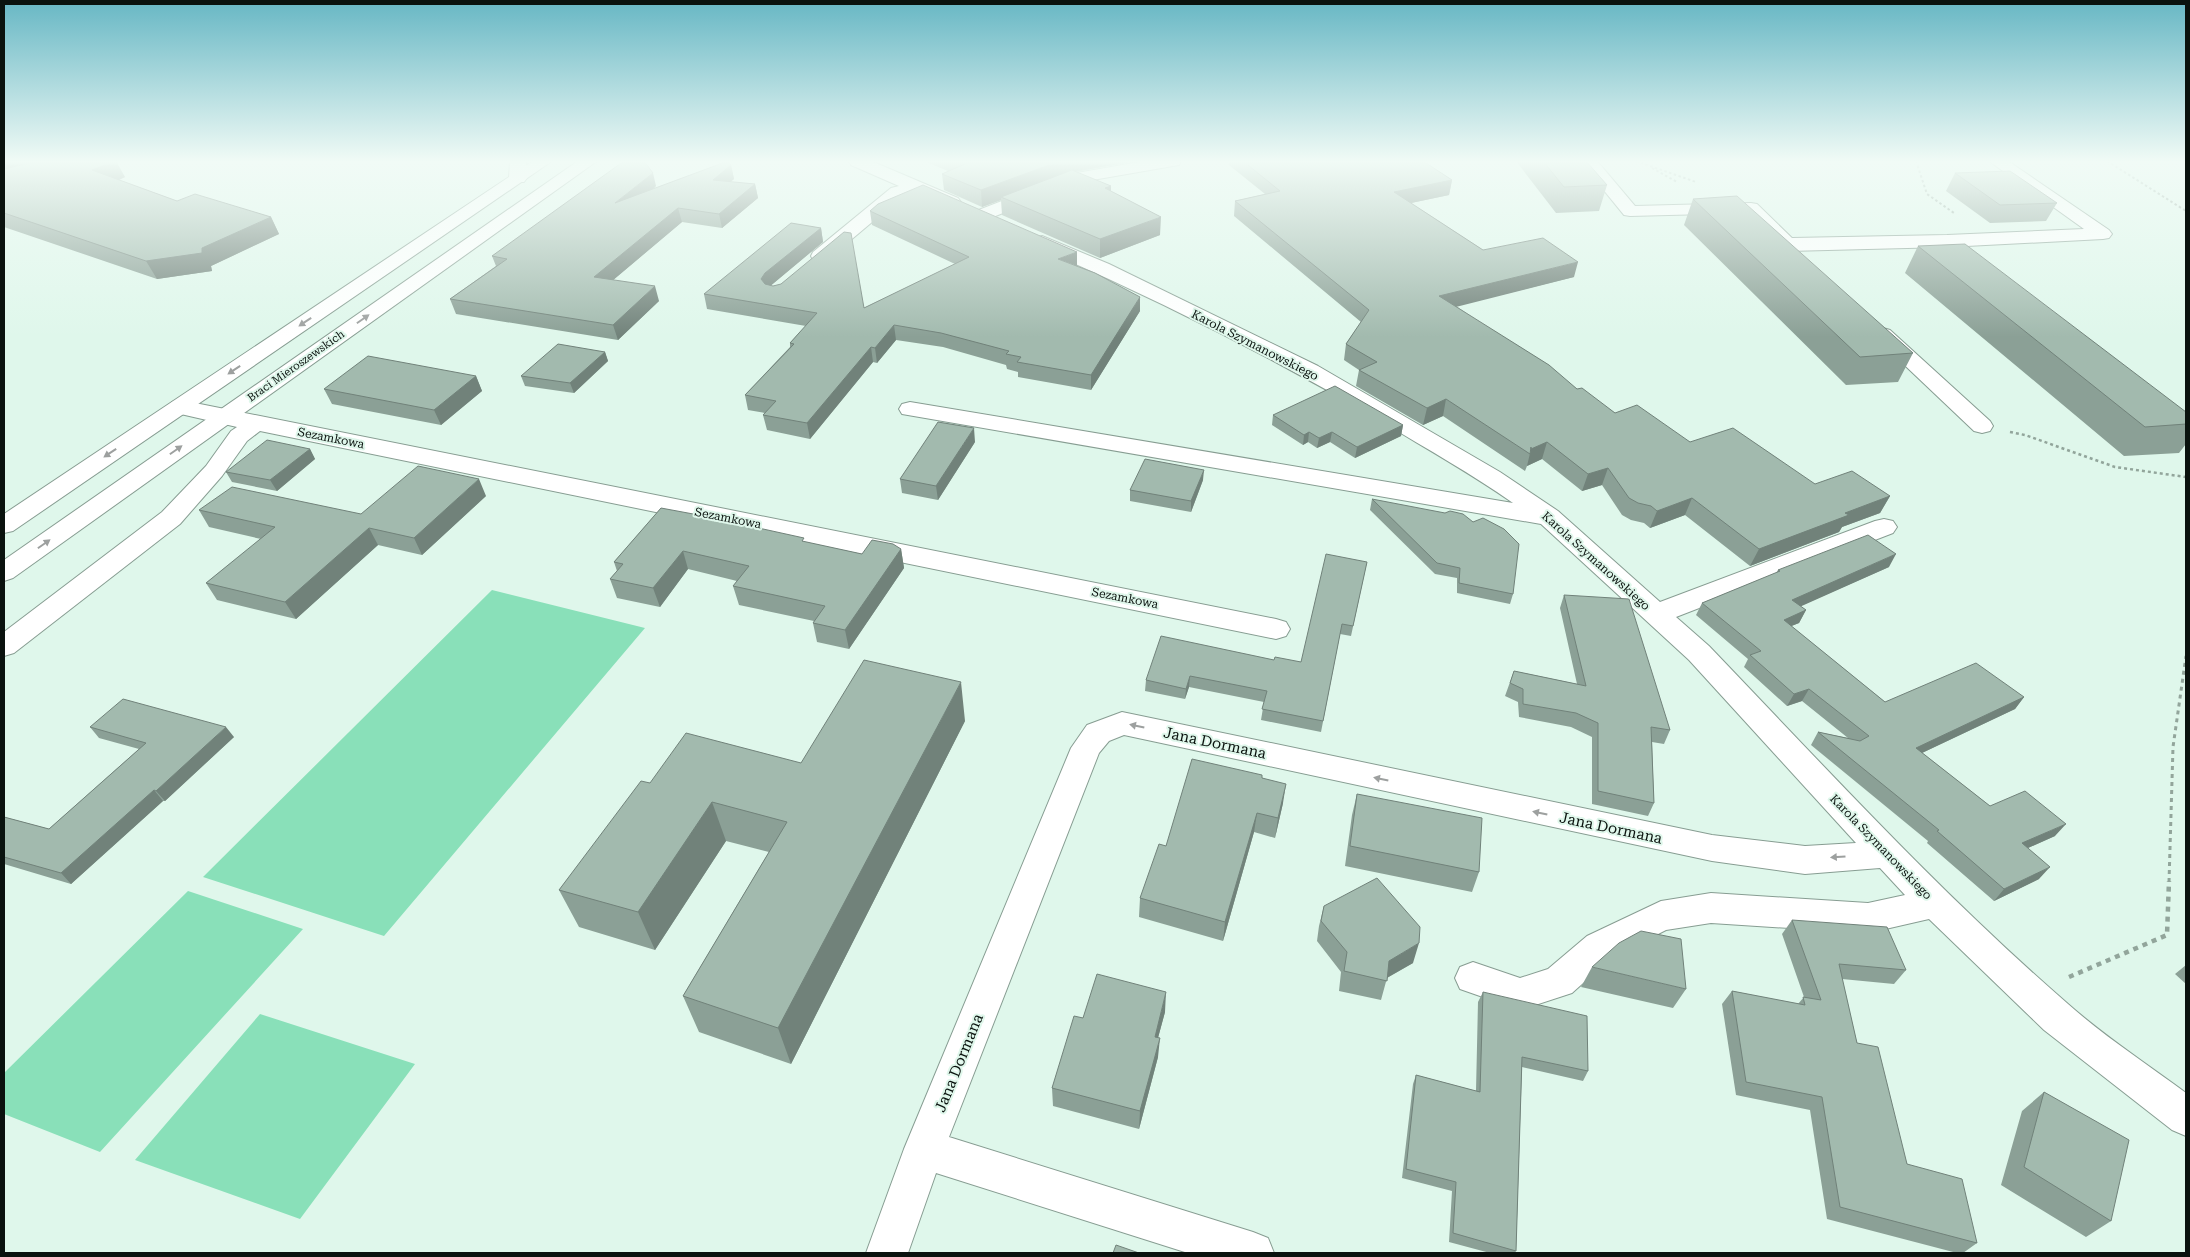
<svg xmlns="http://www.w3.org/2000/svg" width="2190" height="1257" font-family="'Roboto Serif',serif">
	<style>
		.green { fill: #89e0b9 }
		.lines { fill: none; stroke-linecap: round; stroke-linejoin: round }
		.minor-casing { stroke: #879d92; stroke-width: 2 }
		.major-casing { stroke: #879d92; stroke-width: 2 }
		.path-far3 { stroke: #92a59b; stroke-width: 2; stroke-dasharray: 2.5 2.5; stroke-linecap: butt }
		.path-far2 { stroke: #92a59b; stroke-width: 2.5; stroke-dasharray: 3 3; stroke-linecap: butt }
		.path-far1 { stroke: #92a59b; stroke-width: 3; stroke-dasharray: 4 4; stroke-linecap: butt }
		.path { stroke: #92a59b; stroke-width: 4.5; stroke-dasharray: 5 5; stroke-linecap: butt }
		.minor { fill: #fff; fill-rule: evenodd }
		.major { fill: #fff; fill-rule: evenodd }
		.wall { fill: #8ba096 }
		.shaded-wall { fill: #71827a }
		.building { fill: #a2baae; stroke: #71827a }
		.oneway { fill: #9da09f }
		.labels { text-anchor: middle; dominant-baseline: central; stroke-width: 4; stroke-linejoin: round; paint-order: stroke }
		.far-street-label { font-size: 11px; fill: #0a120e; stroke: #dff7eb }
		.street-label { font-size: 12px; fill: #0a120e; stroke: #dff7eb }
		.near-street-label { font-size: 15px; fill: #0a120e; stroke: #dff7eb }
	</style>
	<rect width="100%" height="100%" fill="#dff7eb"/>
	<path class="green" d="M 492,590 L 645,628 L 384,936 L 203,877 Z
		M 188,891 L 303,929 L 100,1152 L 4,1114 L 4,1073 Z
		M 260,1014 L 415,1064 L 300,1219 L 135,1160 Z"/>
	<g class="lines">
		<g class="minor-casing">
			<path id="minor" d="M 510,161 L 526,161 L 527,178 L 524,182 L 512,182 L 509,178 Z
				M 849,161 L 871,161 L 958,198 L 961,202 L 958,206 L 952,207 L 914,192 L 903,196 L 827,260 L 820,262 L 813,260 L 811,256 L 813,252 L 891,188 L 899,186 L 851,165 Z
				M 1145,161 L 1181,161 L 1179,165 L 1173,166 L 1081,182 L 988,219 L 982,220 L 976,219 L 973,215 L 976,211 L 1071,174 Z
				M 1580,161 L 1597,161 L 1635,206 L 1751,203 L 1757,204 L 1792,238 L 1947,235 L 2084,229 L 1989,161 L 2008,161 L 2109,230 L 2112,234 L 2109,238 L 2103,239 L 1947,247 L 1788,251 L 1781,249 L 1746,213 L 1630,216 L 1624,215 Z
				M 1042,236 L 1109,264 L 1318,366 L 1500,472 L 1558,511 L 1660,602 L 1875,521 L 1884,519 L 1893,521 L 1897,527 L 1893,533 L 1676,617 L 1709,646 C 1826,768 1940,893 2068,1004 C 2105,1037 2147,1064 2186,1093 L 2186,1136 L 2172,1130 L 2044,1030 L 1929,919 L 1868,933 L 1711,923 L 1666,930 L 1611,958 L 1572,993 L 1520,1010 L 1460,989 L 1455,978 L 1460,967 L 1473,962 L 1520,978 L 1548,969 L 1587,936 L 1661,901 L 1711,893 L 1868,903 L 1905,895 L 1880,868 L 1805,874 L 1712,861 L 1124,735 L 1109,741 L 1099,753 L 949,1137 L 1253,1232 L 1268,1238 L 1274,1253 L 1188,1253 L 936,1173 L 908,1253 L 866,1253 L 904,1149 L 1071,748 L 1087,725 L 1122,712 L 1712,835 L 1805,846 L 1856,843 L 1689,660 L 1541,524 L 902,414 L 899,409 L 902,404 L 910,402 L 1513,503 C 1472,474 1427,449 1384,423 C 1272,357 1155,298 1035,246 L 1033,242 L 1035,238 Z
				M 1883,328 L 1890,330 L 1990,421 L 1993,426 L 1990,431 L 1982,433 L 1974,431 L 1876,338 L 1873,334 L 1876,330 Z
				M 180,400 L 1276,619 L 1286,622 L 1290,629 L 1286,636 L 1276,639 L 260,431 L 247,441 L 222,476 L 180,524 L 14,653 L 4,656 L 4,632 L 162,512 L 206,466 L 231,431 L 237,427 L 172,412 L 169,407 L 172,402 Z"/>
		</g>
		<g class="major-casing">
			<path id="major" d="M 533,161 L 552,161 L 13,531 L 4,533 L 4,514 Z
				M 578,161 L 597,161 L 13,578 L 4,581 L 4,560 Z"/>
		</g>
		<path class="path-far3" d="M 1636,161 L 1696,182
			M 1916,161 L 1927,194 L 1954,213
			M 2107,161 L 2186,211
			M 1652,168 L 1677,182"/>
		<path class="path-far2" d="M 2010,432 L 2025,435 L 2115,467 L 2186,477"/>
		<path class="path-far1" d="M 2169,882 L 2173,747 L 2186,656"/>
		<path class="path" d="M 2069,977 L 2167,935 L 2169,881"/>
		<use href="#minor" class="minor"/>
		<use href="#major" class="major"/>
	</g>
	<path class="wall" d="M 4,161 L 125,177 L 119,180 L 177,201 L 271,217 L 279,234 L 211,266 L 212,271 L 157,279 L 4,227 Z
		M 924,161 L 1129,161 L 1125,163 L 1076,172 L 1111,186 L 1111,191 L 1160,235 L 1100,258 L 1002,215 L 1001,200 L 982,207 L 944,190 L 942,174 L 948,171 Z
		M 1229,161 L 1423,161 L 1452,180 L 1449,195 L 1411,203 L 1483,250 L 1574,277 L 1456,306 L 1577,389 L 1615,413 L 1690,442 L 1815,484 L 1890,496 L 1880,513 L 1842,527 L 1839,532 L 1750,566 L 1685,515 L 1650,528 L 1644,523 L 1631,520 L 1622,515 L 1602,485 L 1582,491 L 1542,459 L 1527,466 L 1525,471 L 1443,416 L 1423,425 L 1356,386 L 1359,370 L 1344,360 L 1346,344 L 1361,322 L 1234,216 L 1235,201 L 1265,194 L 1229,165 Z
		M 1516,161 L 1586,161 L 1607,185 L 1599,211 L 1556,213 Z
		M 731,165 L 734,179 L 730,182 L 755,184 L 758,198 L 722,228 L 682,222 L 613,280 L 659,301 L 618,340 L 456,314 L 450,299 L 496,266 L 492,256 L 656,186 L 654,189 Z
		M 1955,173 L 2057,203 L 2046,221 L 1990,223 L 1946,191 Z
		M 1693,199 L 1913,353 L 1898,382 L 1846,385 L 1684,225 Z
		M 870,211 L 1077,266 L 1140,311 L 1091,390 L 1018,377 L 1018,372 L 1007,369 L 1006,365 L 943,347 L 896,340 L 877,363 L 873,362 L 810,439 L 767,430 L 763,415 L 765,413 L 748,410 L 745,395 L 790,347 L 790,343 L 806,326 L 707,309 L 704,294 L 821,228 L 823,242 L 770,286 L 864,308 L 955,264 L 872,225 Z
		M 1918,246 L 2186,412 L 2186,444 L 2179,453 L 2124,456 L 1905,273 Z
		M 605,352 L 608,361 L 574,393 L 525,386 L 521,376 Z
		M 476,376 L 482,391 L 441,425 L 332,404 L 324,389 Z
		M 1273,415 L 1403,425 L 1401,436 L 1355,458 L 1330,442 L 1317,448 L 1308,442 L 1303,445 L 1272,425 Z
		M 975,442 L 938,500 L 902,493 L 900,479 Z
		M 310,449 L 315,459 L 277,491 L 232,482 L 226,472 Z
		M 1203,480 L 1191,512 L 1130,501 L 1130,490 Z
		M 486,496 L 422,555 L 378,545 L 296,619 L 217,600 L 206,583 L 261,539 L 209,527 L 199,510 L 361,514 Z
		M 1372,499 L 1513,594 L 1510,604 L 1457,593 L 1457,578 L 1435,574 L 1370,510 Z
		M 661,508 L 805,542 L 862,554 L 901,549 L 904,568 L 849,649 L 817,642 L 813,623 L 814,621 L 739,605 L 733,586 L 737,581 L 688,569 L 660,607 L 617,598 L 610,579 L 617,571 L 614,562 Z
		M 1367,562 L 1351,636 L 1340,634 L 1321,732 L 1261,720 L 1264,702 L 1189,687 L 1185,699 L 1145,691 L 1146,680 L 1274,660 L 1301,662 Z
		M 1889,567 L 1800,606 L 1806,610 L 1799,623 L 1791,626 L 1885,702 L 2024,697 L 2015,709 L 1922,753 L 1990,806 L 2055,836 L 2028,848 L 2039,879 L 1994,901 L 1927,843 L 1928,841 L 1811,745 L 1818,732 L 1848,738 L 1802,701 L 1787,706 L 1744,667 L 1748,659 L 1696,615 L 1702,603 L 1776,573 L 1778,570 Z
		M 1564,595 L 1670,730 L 1664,744 L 1652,742 L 1654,803 L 1648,816 L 1592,804 L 1592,737 L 1571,727 L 1519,717 L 1518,702 L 1505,696 L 1514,671 L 1577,684 L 1560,608 Z
		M 965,721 L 791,1064 L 699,1032 L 683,996 L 769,852 L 726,841 L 655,950 L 579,927 L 559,890 L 650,783 L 801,763 Z
		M 90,727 L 234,737 L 165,801 L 163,801 L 71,884 L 4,864 L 4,817 L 49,829 L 139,749 L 99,738 Z
		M 1262,778 L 1283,803 L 1275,838 L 1254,832 L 1223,941 L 1139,917 L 1140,898 L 1166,846 Z
		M 1357,794 L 1479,872 L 1472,892 L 1345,866 L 1352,815 Z
		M 1324,906 L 1413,963 L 1387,978 L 1381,1000 L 1339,991 L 1341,972 L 1317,941 L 1319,926 Z
		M 1792,920 L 1906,970 L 1894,984 L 1842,979 L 1857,1043 L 1907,1164 L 1977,1243 L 1963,1253 L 1957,1253 L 1827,1219 L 1810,1110 L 1736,1095 L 1722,1004 L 1732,991 L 1798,1004 L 1804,997 L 1782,934 Z
		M 2186,965 L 2186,984 L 2175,974 Z
		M 1592,967 L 1686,989 L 1673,1008 L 1581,987 Z
		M 1483,992 L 1588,1071 L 1583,1081 L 1522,1067 L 1516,1251 L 1514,1253 L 1490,1253 L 1449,1242 L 1452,1191 L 1402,1178 L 1413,1084 L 1416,1075 L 1476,1091 L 1478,1002 Z
		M 1165,1012 L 1158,1038 L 1158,1057 L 1139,1129 L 1053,1106 L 1052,1088 L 1083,1018 Z
		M 2044,1092 L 2111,1221 L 2086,1237 L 2001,1185 L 2022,1111 Z"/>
	<path class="shaded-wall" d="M 4,161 L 61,161 L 4,175 Z
		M 115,161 L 116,161 L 125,177 L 102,187 L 92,170 Z
		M 1060,161 L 1129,161 L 1125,163 L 1076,171 L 1004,199 L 1001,197 L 1001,200 L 982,207 L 981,190 Z
		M 731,165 L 734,179 L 716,194 L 713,180 Z
		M 653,173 L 656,186 L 619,217 L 615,203 Z
		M 1452,180 L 1449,195 L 1392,207 L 1394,192 Z
		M 755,184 L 758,198 L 722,228 L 719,214 Z
		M 1111,186 L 1111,203 L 1105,188 Z
		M 678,208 L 682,222 L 599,292 L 594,277 Z
		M 271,217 L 279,234 L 211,266 L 212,271 L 157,279 L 146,261 L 202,248 Z
		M 1161,217 L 1160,235 L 1100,258 L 1100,239 Z
		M 821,228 L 823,242 L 768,288 L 761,279 L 765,273 Z
		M 1077,252 L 1077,266 L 1058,259 Z
		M 1578,262 L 1574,277 L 1436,312 L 1439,296 Z
		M 655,286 L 659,301 L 618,340 L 613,325 Z
		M 1140,297 L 1140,311 L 1091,390 L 1091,375 Z
		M 894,325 L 896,340 L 877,363 L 875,348 Z
		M 871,347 L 873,362 L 810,439 L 807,423 Z
		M 605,352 L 608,361 L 574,393 L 570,383 Z
		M 476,376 L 482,391 L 441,425 L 434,410 Z
		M 1446,399 L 1443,416 L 1423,425 L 1427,408 Z
		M 1403,425 L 1401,436 L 1355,458 L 1357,447 Z
		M 974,428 L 975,442 L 938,500 L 936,486 Z
		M 1309,432 L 1308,442 L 1303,445 L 1304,435 Z
		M 1332,432 L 1330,442 L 1317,448 L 1319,438 Z
		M 1547,442 L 1542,459 L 1527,466 L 1531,449 Z
		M 310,449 L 315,459 L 277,491 L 270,480 Z
		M 1608,468 L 1602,485 L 1582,491 L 1588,474 Z
		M 1204,470 L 1203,480 L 1191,512 L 1191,501 Z
		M 479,479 L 486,496 L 422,555 L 414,538 Z
		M 1890,496 L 1880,513 L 1842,527 L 1839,532 L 1750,566 L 1759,549 L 1845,513 Z
		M 1692,498 L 1685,515 L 1650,528 L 1657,511 Z
		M 369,528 L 378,545 L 296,619 L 285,602 Z
		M 901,549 L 904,568 L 849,649 L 845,630 Z
		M 683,551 L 688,569 L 660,607 L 653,588 Z
		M 1896,554 L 1889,567 L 1786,613 L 1792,600 Z
		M 1806,610 L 1799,623 L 1777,632 L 1784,620 Z
		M 1190,676 L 1189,687 L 1185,699 L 1186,689 Z
		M 961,682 L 965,721 L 791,1064 L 778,1028 Z
		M 1809,689 L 1802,701 L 1787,706 L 1794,694 Z
		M 2024,697 L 2015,709 L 1907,760 L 1916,748 Z
		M 226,727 L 234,737 L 165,801 L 156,791 Z
		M 1286,784 L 1283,803 L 1275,838 L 1278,818 Z
		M 154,790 L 163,801 L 71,884 L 61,873 Z
		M 712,802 L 726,841 L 655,950 L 638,912 Z
		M 1257,813 L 1254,832 L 1223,941 L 1225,922 Z
		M 2066,824 L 2055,836 L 2012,855 L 2022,843 Z
		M 2050,867 L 2039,879 L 1994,901 L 2004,889 Z
		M 1419,943 L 1413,963 L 1383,980 L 1389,961 Z
		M 1166,992 L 1165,1012 L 1153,1056 L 1155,1037 Z
		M 1160,1038 L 1158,1057 L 1139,1129 L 1140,1111 Z"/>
	<path class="building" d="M 39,161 L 115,161 L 92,170 L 177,201 L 195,194 L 271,217 L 202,248 L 202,253 L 146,261 L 4,213 L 4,169 Z
		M 624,161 L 644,161 L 653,173 L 615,203 L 728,161 L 731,165 L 713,180 L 755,184 L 719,214 L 678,208 L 594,277 L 655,286 L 613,325 L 450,299 L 507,259 L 492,256 Z
		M 962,161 L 1060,161 L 981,190 L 942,174 L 967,163 Z
		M 1243,161 L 1423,161 L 1452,180 L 1394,192 L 1483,250 L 1543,238 L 1578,262 L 1439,296 L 1549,365 L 1577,389 L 1582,388 L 1615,413 L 1637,405 L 1690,442 L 1733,428 L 1815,484 L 1852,471 L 1890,496 L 1845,513 L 1849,515 L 1759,549 L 1692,498 L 1657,511 L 1651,506 L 1638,503 L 1629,498 L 1608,468 L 1588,474 L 1547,442 L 1531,449 L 1531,447 L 1530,454 L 1446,399 L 1427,408 L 1359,370 L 1377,362 L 1346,344 L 1369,310 L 1235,201 L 1280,191 Z
		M 1543,161 L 1586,161 L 1607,185 L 1564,187 Z
		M 1072,170 L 1111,186 L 1105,188 L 1161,217 L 1100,239 L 1001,197 Z
		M 2010,171 L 2057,203 L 2000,205 L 1955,173 Z
		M 923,185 L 1077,252 L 1058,259 L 1095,273 L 1140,297 L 1091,375 L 1017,362 L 1021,357 L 1006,354 L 1009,351 L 941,333 L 894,325 L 875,348 L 871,347 L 807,423 L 763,415 L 776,401 L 745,395 L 794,344 L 790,343 L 817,313 L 704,294 L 791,223 L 821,228 L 765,273 L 761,279 L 765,284 L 773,286 L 781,284 L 844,232 L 851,233 L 864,308 L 969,257 L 870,211 L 878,204 Z
		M 1737,196 L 1913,353 L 1860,357 L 1693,199 Z
		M 1965,244 L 2186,412 L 2186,424 L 2145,427 L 1918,246 Z
		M 558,344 L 605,352 L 570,383 L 521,376 Z
		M 368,356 L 476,376 L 434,410 L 324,389 Z
		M 1335,386 L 1403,425 L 1357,447 L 1332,432 L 1319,438 L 1309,432 L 1304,435 L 1273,415 Z
		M 938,422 L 974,428 L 936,486 L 900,479 Z
		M 267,440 L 310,449 L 270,480 L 226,472 Z
		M 1145,459 L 1204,470 L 1191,501 L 1130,490 Z
		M 418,466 L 479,479 L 414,538 L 369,528 L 285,602 L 206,583 L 275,527 L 199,510 L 232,487 L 361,514 Z
		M 1372,499 L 1445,513 L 1450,511 L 1463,514 L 1473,522 L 1483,518 L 1504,529 L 1519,544 L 1513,594 L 1459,583 L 1460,568 L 1437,563 Z
		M 661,508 L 704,516 L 804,538 L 802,541 L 862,554 L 872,540 L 893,544 L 901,549 L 845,630 L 813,623 L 825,606 L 733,586 L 749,566 L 683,551 L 653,588 L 610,579 L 623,564 L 614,562 Z
		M 1868,535 L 1896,554 L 1792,600 L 1806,610 L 1784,620 L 1885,702 L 1976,663 L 2024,697 L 1916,748 L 1990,806 L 2025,791 L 2066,824 L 2022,843 L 2050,867 L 2004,889 L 1937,831 L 1939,830 L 1818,732 L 1860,741 L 1869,736 L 1809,689 L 1794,694 L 1750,655 L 1761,651 L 1702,603 L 1780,571 L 1778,570 Z
		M 1326,554 L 1367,562 L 1353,626 L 1342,624 L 1323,721 L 1262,709 L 1267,691 L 1190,676 L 1186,689 L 1146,680 L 1161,636 L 1274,660 L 1275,657 L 1301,662 Z
		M 1564,595 L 1629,599 L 1670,730 L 1651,727 L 1654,803 L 1598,791 L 1598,723 L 1576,713 L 1523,704 L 1523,689 L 1510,683 L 1514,671 L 1586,686 Z
		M 864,660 L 961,682 L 778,1028 L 683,996 L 787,822 L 712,802 L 638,912 L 559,890 L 641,781 L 650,783 L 686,733 L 801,763 Z
		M 123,699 L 226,727 L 156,791 L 154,790 L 61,873 L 4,857 L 4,817 L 49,829 L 146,743 L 90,727 Z
		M 1192,759 L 1262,775 L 1262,778 L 1286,784 L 1278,818 L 1257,813 L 1225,922 L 1140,898 L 1159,844 L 1166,846 Z
		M 1357,794 L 1482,818 L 1479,872 L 1350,846 Z
		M 1377,878 L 1420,927 L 1419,943 L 1389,961 L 1387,981 L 1344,971 L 1347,952 L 1321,921 L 1324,906 Z
		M 1792,920 L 1887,927 L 1906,970 L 1839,964 L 1857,1043 L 1878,1047 L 1907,1164 L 1962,1179 L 1977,1243 L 1840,1207 L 1822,1097 L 1746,1082 L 1732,991 L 1805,1005 L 1803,997 L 1821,1000 Z
		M 1641,931 L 1681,939 L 1686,989 L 1592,967 L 1619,943 Z
		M 1097,974 L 1166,992 L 1155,1037 L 1160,1038 L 1140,1111 L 1052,1088 L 1074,1016 L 1083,1018 Z
		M 1483,992 L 1587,1016 L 1588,1071 L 1522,1057 L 1516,1251 L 1453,1233 L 1456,1182 L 1406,1169 L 1416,1075 L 1480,1092 Z
		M 2044,1092 L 2129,1140 L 2111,1221 L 2024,1167 Z
		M 1116,1245 L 1139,1253 L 1113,1253 Z"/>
	<defs><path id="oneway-solid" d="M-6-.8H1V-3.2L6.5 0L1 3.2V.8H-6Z" transform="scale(1.25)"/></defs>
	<g class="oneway">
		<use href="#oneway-solid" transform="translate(363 319) rotate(-35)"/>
		<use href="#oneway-solid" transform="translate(305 322) rotate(146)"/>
		<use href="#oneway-solid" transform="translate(234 370) rotate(146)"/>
		<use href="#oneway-solid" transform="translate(176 450) rotate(-35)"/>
		<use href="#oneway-solid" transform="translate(110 453) rotate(146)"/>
		<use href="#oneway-solid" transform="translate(44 544) rotate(-35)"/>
		<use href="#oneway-solid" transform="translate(1137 726) rotate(-168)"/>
		<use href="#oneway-solid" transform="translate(1381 779) rotate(-168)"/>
		<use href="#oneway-solid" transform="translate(1540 813) rotate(-168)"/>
		<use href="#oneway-solid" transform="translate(1838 857) rotate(176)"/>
	</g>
	<linearGradient id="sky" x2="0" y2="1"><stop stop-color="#67b7c4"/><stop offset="0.48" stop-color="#f1fbf6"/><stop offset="1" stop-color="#f1fbf6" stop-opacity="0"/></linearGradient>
	<rect width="2190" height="337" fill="url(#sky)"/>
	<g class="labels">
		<g class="far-street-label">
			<text transform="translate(296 366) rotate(-35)">Braci Mieroszewskich</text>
		</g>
		<g class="street-label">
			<text transform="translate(1255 345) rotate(27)">Karola Szymanowskiego</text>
			<text transform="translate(331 438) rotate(11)">Sezamkowa</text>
			<text transform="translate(728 518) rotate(11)">Sezamkowa</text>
			<text transform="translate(1596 561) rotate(42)">Karola Szymanowskiego</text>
			<text transform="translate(1125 598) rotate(11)">Sezamkowa</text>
			<text transform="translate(1881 847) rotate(46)">Karola Szymanowskiego</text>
		</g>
		<g class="near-street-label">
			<text transform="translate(1215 743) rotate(12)">Jana Dormana</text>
			<text transform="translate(1611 828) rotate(12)">Jana Dormana</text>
			<text transform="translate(959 1063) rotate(-68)">Jana Dormana</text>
		</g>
	</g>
	<rect width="2190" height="1257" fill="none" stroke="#0a120e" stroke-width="10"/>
</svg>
